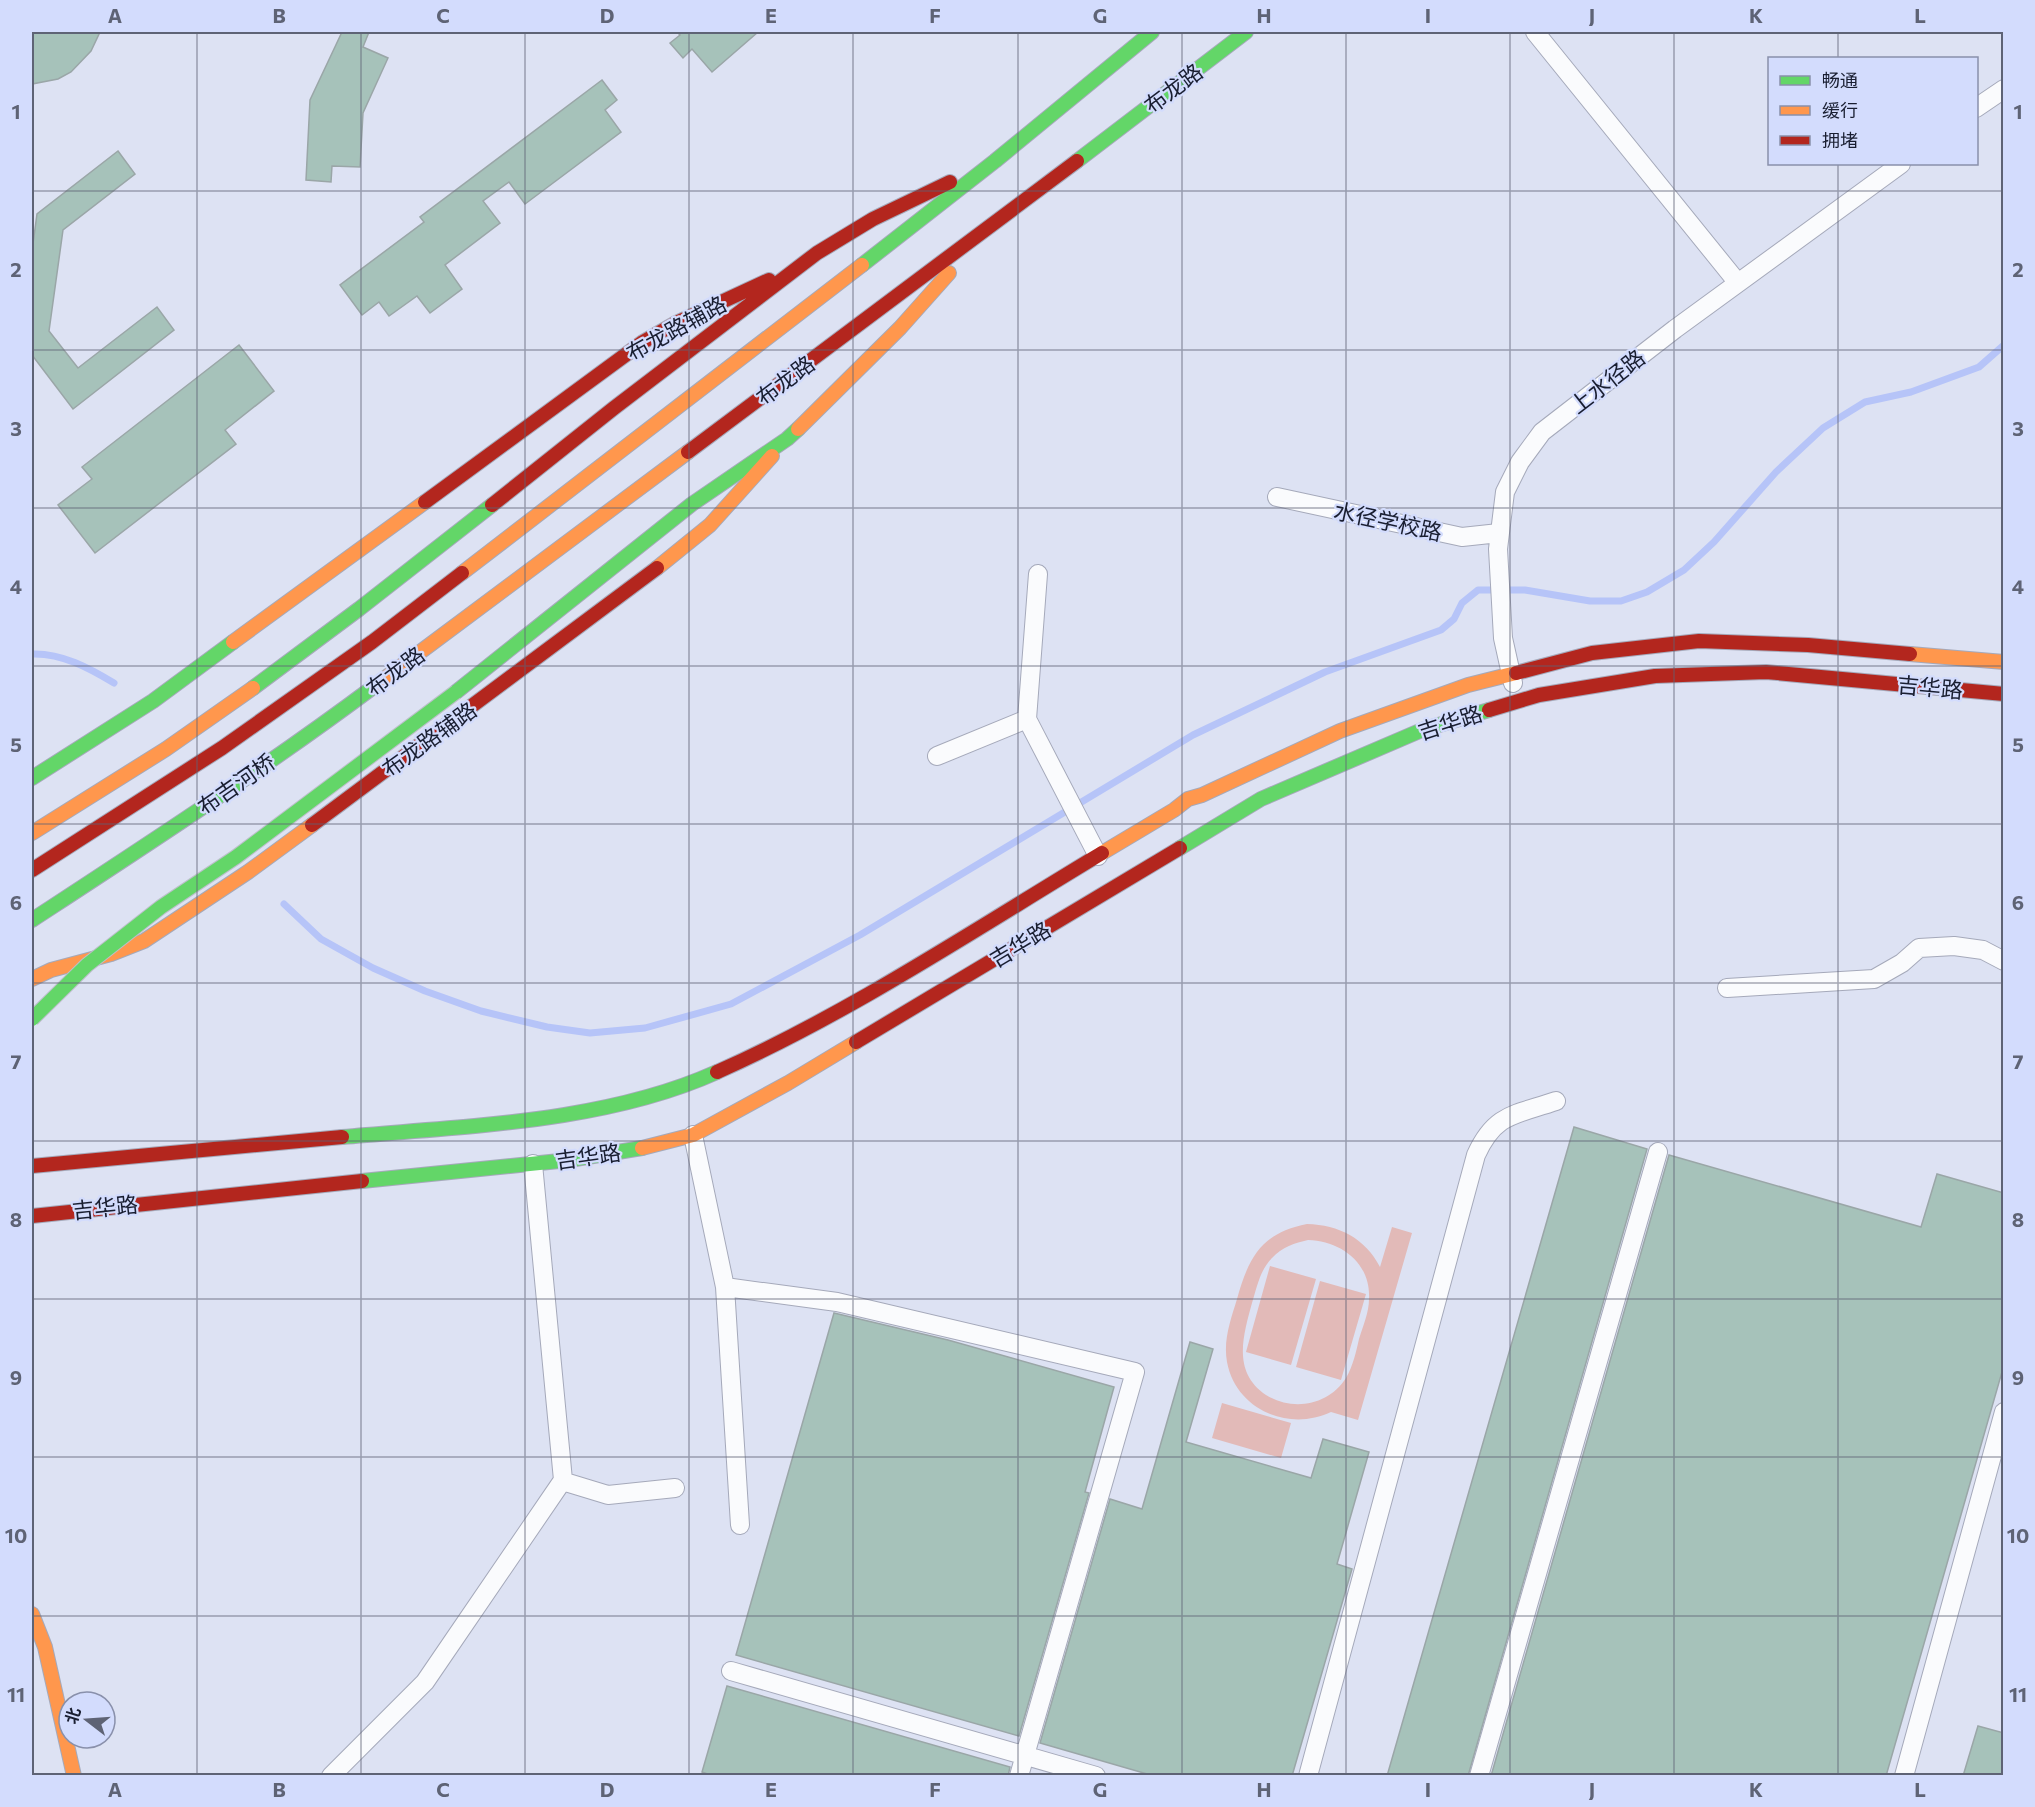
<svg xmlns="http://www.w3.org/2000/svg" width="2035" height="1807" font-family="Commissioner,'Noto Sans SC',sans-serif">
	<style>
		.pitch { fill: #e2bab8; fill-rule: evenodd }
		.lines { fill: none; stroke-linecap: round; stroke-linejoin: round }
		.stream { stroke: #b6c4f8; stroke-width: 7 }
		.building { fill: #a6c2ba; stroke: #9aa6a7; stroke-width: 1.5 }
		.street-casing { stroke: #a5a9ba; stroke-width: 20 }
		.fast-casing { stroke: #a5a9ba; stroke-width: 16 }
		.slow-casing { stroke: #a5a9ba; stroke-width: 16 }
		.jam-casing { stroke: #a5a9ba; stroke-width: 16 }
		.street { stroke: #fafbfd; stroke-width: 18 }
		.fast { stroke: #63d668; stroke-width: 14 }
		.slow { stroke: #ff974d; stroke-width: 14 }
		.jam { stroke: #b3261e; stroke-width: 14 }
		.fast-bridge-casing { stroke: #bcbfca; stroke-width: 16; stroke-linecap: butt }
		.fast-bridge { stroke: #63d668; stroke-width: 14 }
		.grid { fill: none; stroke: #5e6375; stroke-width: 1.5; stroke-opacity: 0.55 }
		.labels { text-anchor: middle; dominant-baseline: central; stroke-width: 4.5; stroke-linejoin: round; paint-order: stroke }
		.street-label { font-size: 22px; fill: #191e31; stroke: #d3dcfd }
		.neatline { fill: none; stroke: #5e6375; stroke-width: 2 }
		.grid-label { font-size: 20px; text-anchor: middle; font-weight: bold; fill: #5e6375 }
	</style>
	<rect width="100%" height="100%" fill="#dde2f3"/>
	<path class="pitch" d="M 1307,1224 C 1339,1225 1365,1238 1380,1267 L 1392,1227 L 1412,1233 L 1358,1420 L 1331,1412 C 1289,1432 1236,1410 1227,1362 C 1223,1340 1231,1319 1237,1299 C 1249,1256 1262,1233 1307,1224 ZM 1308,1240 C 1341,1241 1371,1263 1369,1299 C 1369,1312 1363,1326 1359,1339 C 1356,1352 1353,1366 1346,1378 C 1329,1405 1293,1412 1266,1395 C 1232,1372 1243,1336 1252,1303 C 1257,1287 1260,1270 1272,1258 C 1282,1247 1295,1243 1308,1240 Z
		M 1270,1266 L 1316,1279 L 1291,1365 L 1246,1352 Z
		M 1320,1281 L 1366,1294 L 1341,1380 L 1296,1367 Z
		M 1222,1403 L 1291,1423 L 1281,1458 L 1212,1438 Z"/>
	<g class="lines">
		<path class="stream" d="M 32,654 C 62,653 89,668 114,683
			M 284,904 L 321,939 L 373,968 L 425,991 L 481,1011 L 547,1027 L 590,1033 L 645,1028 L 731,1004 L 860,935 L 1193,735 L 1325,672 L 1441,630 L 1454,619 L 1462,603 L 1478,590 L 1525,590 L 1590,601 L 1621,601 L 1647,592 L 1684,570 L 1714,542 L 1776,472 L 1823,428 L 1865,402 L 1911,392 L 1979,367 L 2004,345"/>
	</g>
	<path class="building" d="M 32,32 L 100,32 L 91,51 L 71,72 L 58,79 L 32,84 Z
		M 342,32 L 369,32 L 363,47 L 388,58 L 363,113 L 360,167 L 332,166 L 331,182 L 306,180 L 310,100 Z
		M 677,32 L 758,32 L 712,72 L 692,49 L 683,58 L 670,43 L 680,35 Z
		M 602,80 L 617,100 L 605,110 L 621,132 L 525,204 L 509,182 L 483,201 L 500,223 L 445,265 L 462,289 L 430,313 L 417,296 L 389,316 L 379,302 L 362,315 L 340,285 L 424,222 L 420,217 Z
		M 118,151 L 135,174 L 63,230 L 49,331 L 78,368 L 157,307 L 174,330 L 73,409 L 32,355 L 32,251 L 37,214 Z
		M 239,345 L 274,391 L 225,430 L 236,444 L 95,553 L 58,505 L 92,479 L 82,467 Z
		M 1574,1127 L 1647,1149 L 1468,1776 L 1387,1776 Z
		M 1669,1155 L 1921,1227 L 1937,1174 L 2004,1193 L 2004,1365 L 1886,1776 L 1491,1776 Z
		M 834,1313 L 948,1340 L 1114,1387 L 1085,1492 L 1089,1493 L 1019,1736 L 736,1655 Z
		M 1190,1342 L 1213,1349 L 1186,1442 L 1311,1478 L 1323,1439 L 1369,1452 L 1337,1564 L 1352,1569 L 1292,1776 L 1154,1776 L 1040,1743 L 1110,1499 L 1142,1509 Z
		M 727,1686 L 1010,1767 L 1008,1776 L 713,1776 L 702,1772 Z
		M 1978,1726 L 2004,1733 L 2004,1776 L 1963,1776 Z"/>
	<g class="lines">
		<g class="street-casing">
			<path id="street" d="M 1535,32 L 1738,283
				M 1976,108 L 2004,89
				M 1277,497 L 1462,537 L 1499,533
				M 1038,574 L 1027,719 L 1098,856
				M 1513,683 L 1503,638 L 1498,549 L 1505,492 L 1520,462 L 1542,432 L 1675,329 L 1901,164
				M 937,756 L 1027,719
				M 1727,988 L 1874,979 L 1902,963 L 1919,948 L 1954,946 L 1983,950 L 2004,961
				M 693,1135 L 725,1287 L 740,1525
				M 725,1287 L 837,1302 L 1135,1372 L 1019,1776
				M 562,1481 L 608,1495 L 675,1488
				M 731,1671 L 1096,1776
				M 331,1776 L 425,1682 L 563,1480 L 533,1164
				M 1308,1776 L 1476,1155 C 1495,1113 1515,1115 1556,1101
				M 1479,1776 L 1658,1152
				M 1904,1776 L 2004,1412"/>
		</g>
		<g class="fast-casing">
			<path id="fast" d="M 1077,161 L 1246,32
				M 862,265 L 995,161 L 1152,32
				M 253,688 L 359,609 L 492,505
				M 456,692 L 692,504 L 787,439 L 798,429
				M 32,778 L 153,701 L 233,642
				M 1180,848 L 1261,799 L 1422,730 L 1489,710
				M 32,920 C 148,844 265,768 376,685
				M 342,1137 C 464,1126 604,1123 717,1072
				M 362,1181 L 569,1160 L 642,1148"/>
		</g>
		<g class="slow-casing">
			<path id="slow" d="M 798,429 L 900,328 L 949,273
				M 657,568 L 710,525 L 772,456
				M 462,573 L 862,265
				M 233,642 L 425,502
				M 1910,654 L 2004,662
				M 376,685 L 688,452
				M 32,833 L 166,749 L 253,688
				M 1102,853 L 1174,810 L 1188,799 L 1202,795 L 1340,731 L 1468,685 L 1516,673
				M 32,979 L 51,970 L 111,954 L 144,941 L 248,872 L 312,825
				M 642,1148 L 693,1135 L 788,1083 L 856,1042
				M 32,1614 L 45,1647 L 74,1776"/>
		</g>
		<g class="jam-casing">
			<path id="jam" d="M 688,452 L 1077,161
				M 425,502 L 643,342 L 676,323 L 769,280
				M 492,505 L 614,408 L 817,253 L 873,219 L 950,182
				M 1516,673 L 1592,653 L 1699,641 L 1808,645 L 1910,654
				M 1489,710 L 1539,695 L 1655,676 L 1766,672 L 2004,694
				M 312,825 L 657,568
				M 32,870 L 222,748 L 372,642 L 462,573
				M 856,1042 L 1180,848
				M 717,1072 C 850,1013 977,928 1102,853
				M 32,1166 L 342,1137
				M 32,1216 L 362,1181"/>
		</g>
		<use href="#street" class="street"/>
		<use href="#fast" class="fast"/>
		<use href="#slow" class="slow"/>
		<use href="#jam" class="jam"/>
		<g class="fast-bridge-casing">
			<path id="fast-bridge" d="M 32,1019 L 87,965 L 161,907 L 236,857 L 456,692"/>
		</g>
		<use href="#fast-bridge" class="fast-bridge"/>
	</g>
	<path class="grid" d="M 197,32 L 197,1776M 361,32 L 361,1776M 525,32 L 525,1776M 689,32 L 689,1776M 853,32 L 853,1776M 1018,32 L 1018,1776M 1182,32 L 1182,1776M 1346,32 L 1346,1776M 1510,32 L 1510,1776M 1674,32 L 1674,1776M 1838,32 L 1838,58M 1838,164 L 1838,1776M 32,191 L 2004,191M 32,350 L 2004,350M 32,508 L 2004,508M 32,666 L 2004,666M 32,824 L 2004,824M 32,983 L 2004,983M 32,1141 L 2004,1141M 32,1299 L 2004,1299M 32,1457 L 2004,1457M 32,1616 L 2004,1616"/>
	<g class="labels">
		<g class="street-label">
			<text transform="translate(1173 88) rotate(-37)">布龙路</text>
			<text transform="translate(676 328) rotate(-29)">布龙路辅路</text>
			<text transform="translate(785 380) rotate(-37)">布龙路</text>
			<text transform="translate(1607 381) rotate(-38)">上水径路</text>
			<text transform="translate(1388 521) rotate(12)">水径学校路</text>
			<text transform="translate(395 671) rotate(-37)">布龙路</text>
			<text transform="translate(1930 687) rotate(5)">吉华路</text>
			<text transform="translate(1450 722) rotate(-18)">吉华路</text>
			<text transform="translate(429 739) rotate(-36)">布龙路辅路</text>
			<text transform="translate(236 784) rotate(-35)">布吉河桥</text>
			<text transform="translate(1020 944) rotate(-31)">吉华路</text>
			<text transform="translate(588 1156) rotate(-8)">吉华路</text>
			<text transform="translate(105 1207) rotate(-6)">吉华路</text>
		</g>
	</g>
	<rect width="2035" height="1807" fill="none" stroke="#d3dcfd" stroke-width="66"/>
	<rect x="1768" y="57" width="210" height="108" fill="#d3dcfd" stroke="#8990ab" stroke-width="1.5"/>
	<rect x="1780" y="76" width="30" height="9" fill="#63d668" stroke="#8990ab" stroke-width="1.5"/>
	<text x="1822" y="87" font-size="18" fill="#191e31">畅通</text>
	<rect x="1780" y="106" width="30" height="9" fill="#ff974d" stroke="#8990ab" stroke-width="1.5"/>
	<text x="1822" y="117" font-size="18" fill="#191e31">缓行</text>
	<rect x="1780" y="136" width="30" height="9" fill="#b3261e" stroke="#8990ab" stroke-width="1.5"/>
	<text x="1822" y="147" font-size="18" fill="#191e31">拥堵</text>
	<g transform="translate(87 1720) rotate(287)"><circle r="28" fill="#d3dcfd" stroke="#8990ab" stroke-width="1.5"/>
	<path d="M0-4.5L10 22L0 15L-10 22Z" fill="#5e6375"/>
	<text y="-9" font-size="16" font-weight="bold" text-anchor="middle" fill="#191e31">北</text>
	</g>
	<rect x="33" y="33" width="1969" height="1741" class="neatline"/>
	<g class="grid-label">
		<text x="115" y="23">A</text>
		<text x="279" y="23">B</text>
		<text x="443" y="23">C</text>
		<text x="607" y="23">D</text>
		<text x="771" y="23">E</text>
		<text x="935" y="23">F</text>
		<text x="1100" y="23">G</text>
		<text x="1264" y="23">H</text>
		<text x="1428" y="23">I</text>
		<text x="1592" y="23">J</text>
		<text x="1756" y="23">K</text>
		<text x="1920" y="23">L</text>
		<text x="16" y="119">1</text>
		<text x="2018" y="119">1</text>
		<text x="16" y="277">2</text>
		<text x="2018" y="277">2</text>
		<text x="16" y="436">3</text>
		<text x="2018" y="436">3</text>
		<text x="16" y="594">4</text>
		<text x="2018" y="594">4</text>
		<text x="16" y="752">5</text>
		<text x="2018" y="752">5</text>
		<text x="16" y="910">6</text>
		<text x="2018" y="910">6</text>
		<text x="16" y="1069">7</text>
		<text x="2018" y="1069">7</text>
		<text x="16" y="1227">8</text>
		<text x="2018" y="1227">8</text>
		<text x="16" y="1385">9</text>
		<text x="2018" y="1385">9</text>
		<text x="16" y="1543">10</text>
		<text x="2018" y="1543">10</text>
		<text x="16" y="1702">11</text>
		<text x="2018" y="1702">11</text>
		<text x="115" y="1797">A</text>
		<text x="279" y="1797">B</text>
		<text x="443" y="1797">C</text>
		<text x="607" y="1797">D</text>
		<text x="771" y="1797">E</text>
		<text x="935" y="1797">F</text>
		<text x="1100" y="1797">G</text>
		<text x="1264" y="1797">H</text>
		<text x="1428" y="1797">I</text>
		<text x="1592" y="1797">J</text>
		<text x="1756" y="1797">K</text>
		<text x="1920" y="1797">L</text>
	</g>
</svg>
